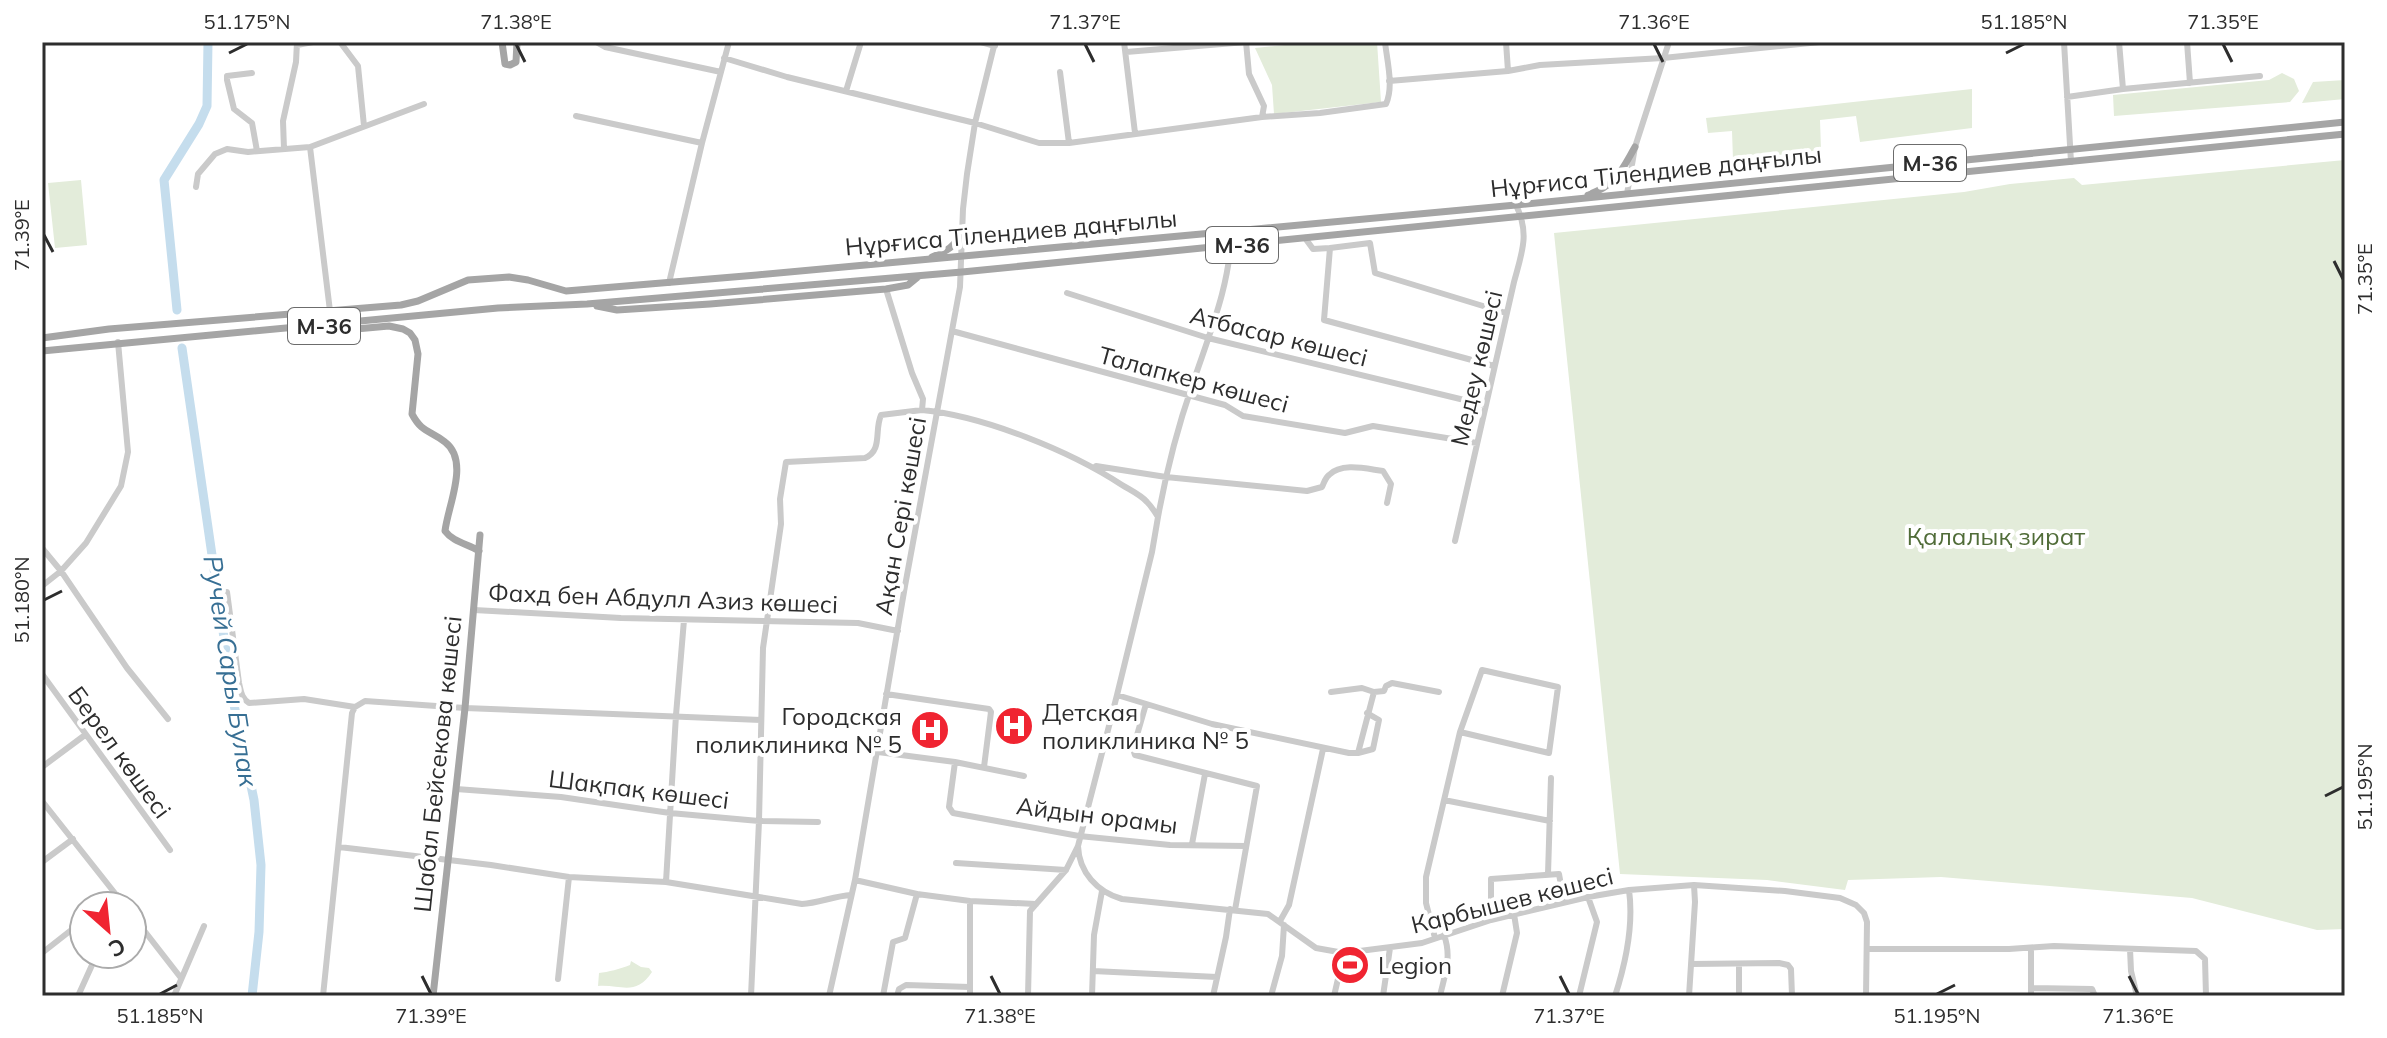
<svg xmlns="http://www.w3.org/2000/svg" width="2387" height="1038" font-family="Mulish,sans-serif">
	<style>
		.green { fill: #e3ecda }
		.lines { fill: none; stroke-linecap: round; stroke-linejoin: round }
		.river { stroke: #c5dded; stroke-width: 9 }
		.minor { stroke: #cacaca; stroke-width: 6 }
		.major { stroke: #a5a5a5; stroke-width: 7 }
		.ticks { fill: none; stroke: #2d2d2d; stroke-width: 3 }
		.labels { text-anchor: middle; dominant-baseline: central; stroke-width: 8; stroke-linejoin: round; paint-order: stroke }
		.shield { fill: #fff; stroke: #6c6c6c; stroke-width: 2 }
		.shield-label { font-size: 22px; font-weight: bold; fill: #2d2d2d }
		.street-label { font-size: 24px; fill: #2d2d2d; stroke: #fff }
		.park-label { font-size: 24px; fill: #506c38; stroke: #fff }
		.poi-label { font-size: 24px; fill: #2d2d2d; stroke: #fff; text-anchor: start }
		.water-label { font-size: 26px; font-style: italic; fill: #376f94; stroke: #fff }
		.neatline { fill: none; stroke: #2d2d2d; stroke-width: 3 }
		.ticks-label { font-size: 20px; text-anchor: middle; fill: #2d2d2d }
	</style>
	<rect width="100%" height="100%" fill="#fff"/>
	<path class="green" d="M 1315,42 L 1377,42 L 1381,102 L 1274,114 L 1272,85 L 1255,48 Z
		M 2282,73 L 2294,79 L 2299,91 L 2290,102 L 2114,116 L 2113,95 L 2269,80 Z
		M 2345,80 L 2345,99 L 2302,103 L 2313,82 Z
		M 1972,89 L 1972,128 L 1860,142 L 1856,116 L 1820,120 L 1821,150 L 1733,160 L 1732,131 L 1708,133 L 1706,118 Z
		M 2345,160 L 2345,929 L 2317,930 L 2192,898 L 1941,877 L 1848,880 L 1845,890 L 1767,880 L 1620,874 L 1554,233 L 1964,192 L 2010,184 L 2074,178 L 2082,185 Z
		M 81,180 L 87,245 L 55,248 L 48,183 Z
		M 631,961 L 641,967 L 649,968 L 652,972 C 636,997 620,984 598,986 L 599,973 C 608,972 620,969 630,965 Z"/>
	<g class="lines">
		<path class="river" d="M 177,310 L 164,180 L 199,124 L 207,106 L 208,42
			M 182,348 L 233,700 L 254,800 L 261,865 L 259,932 L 252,996"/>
		<path class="minor" d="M 340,42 L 358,66 L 364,126
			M 596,42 L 605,47 L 721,72
			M 981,42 L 995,46
			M 1124,42 L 1135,133
			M 1506,42 L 1508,71
			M 2064,42 L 2071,162
			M 2119,42 L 2123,89
			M 2187,42 L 2190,83
			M 297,45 L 313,42
			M 1126,52 L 1246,42
			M 724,58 L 787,77 L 975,123 L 1039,143 L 1069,143 L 1262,117 L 1264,106 L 1249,74 L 1246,42
			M 1060,72 L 1069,143
			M 252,73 L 227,76 L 227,80 L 234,109 L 252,123 L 257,151
			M 1389,81 L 1508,71 L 1540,65 L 1663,58 L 1820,42
			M 846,91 L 861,42
			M 2067,97 L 2123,89 L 2260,76
			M 576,116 L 702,143
			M 1262,117 L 1320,113 L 1386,104 C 1394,86 1387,61 1385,42
			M 310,147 L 330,311
			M 284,149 L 283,121 L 296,62 L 297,42
			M 196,187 L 198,174 L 215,154 L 227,149 L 248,152 L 310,147 L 424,104
			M 1627,194 L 1635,147 L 1669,42
			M 1305,238 L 1313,249 L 1330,248 L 1324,320 L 1494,366
			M 1330,248 L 1370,243 L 1375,273 L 1506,313
			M 669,283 L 702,143 L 729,42
			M 886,289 L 912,373 L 923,399 L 922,410 C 984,416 1070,451 1122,485 C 1130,490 1141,495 1147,502 C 1151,506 1155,512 1158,517 L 1152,552 L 1117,695 L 1078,846 L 1066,870 L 1030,911 L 1028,996
			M 1067,293 L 1208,338 L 1485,405
			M 952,331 L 1225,405 L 1243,416 L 1345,433 L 1373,426 L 1477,443
			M 1096,466 L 1166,477 L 1307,491 L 1322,487 C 1324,483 1325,478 1329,475 C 1342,462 1367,469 1383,471 L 1391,484 L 1387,503
			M 1158,517 C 1166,473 1177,429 1192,386 C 1208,337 1231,284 1231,232
			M 1455,541 L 1514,282 C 1522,252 1530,234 1516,205
			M 42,548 L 61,571 L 127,668 L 168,719
			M 42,586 L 61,571 L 86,543 L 121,486 L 128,452 L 118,342
			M 227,592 L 239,683 C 241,691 241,698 249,703 L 304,699 L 355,707
			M 474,610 L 621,618 L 858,623 L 898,631
			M 42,674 L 170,850
			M 1331,692 L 1362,688 L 1374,692
			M 886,694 L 989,709 L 991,712 L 984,767
			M 1117,695 L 1212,724 L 1349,753 L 1358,753 L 1374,692 L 1384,691 L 1386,686 L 1392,683 L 1439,692
			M 1146,704 L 1133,749 L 1135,755 L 1257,786 L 1235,910
			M 878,752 L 955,762 L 1024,776
			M 1358,753 L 1373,749 L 1379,720 L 1367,713
			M 955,762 L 949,807 L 953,813 L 1079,836 L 1170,845 L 1246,846
			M 42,767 L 85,735
			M 456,789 L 561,797 L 670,813 L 759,821 L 818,822
			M 1444,800 L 1550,821
			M 42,801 L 125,906
			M 1192,844 L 1205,774
			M 1078,846 C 1079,872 1097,892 1122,899 L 1268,914 L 1316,948 L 1344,953 L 1422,943 L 1491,920 L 1588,897 L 1629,890 L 1694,885 L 1785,891 L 1840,898 L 1856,905 L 1864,913 L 1867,922 L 1866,996
			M 339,847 L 491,865 L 569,877 L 666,882 L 802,904 C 819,903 834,896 851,895
			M 42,862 L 73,839
			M 956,863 L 1066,870
			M 1548,874 L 1551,778
			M 855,880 L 917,894 L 970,901 L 1036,904
			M 666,882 L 676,715 L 684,620
			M 102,906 L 117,895
			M 132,915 L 181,978
			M 1491,920 L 1491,879 L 1559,874 L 1564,902
			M 1280,921 L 1289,905 L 1323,749
			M 1435,938 L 1426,903 L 1426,877 L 1460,732 L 1482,670 L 1558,687 L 1549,753 L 1460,732
			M 2031,948 L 2031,996
			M 1868,949 L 2009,949 L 2054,946 L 2196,951 L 2205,959 L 2206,996
			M 2130,949 L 2131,971 L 2137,996
			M 42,953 L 84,920
			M 1691,964 L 1779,963 L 1788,965 L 1791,969 L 1792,996
			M 1093,971 L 1217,977
			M 558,979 L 569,877
			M 2031,988 L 2092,989 L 2095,996
			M 78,996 L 97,954
			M 174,996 L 204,926
			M 323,996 L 352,713 L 355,707 L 365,701 L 465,708 L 761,720
			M 751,996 L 759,821 L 763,648 L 781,524 L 780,499 L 786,462 L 865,458 C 883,450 874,431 881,415 L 922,410
			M 829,996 L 855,880 L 905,586 L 960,287 L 963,209 L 967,174 L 975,123 L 995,42
			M 883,996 L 893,942 L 905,938 L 917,894
			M 897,996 L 899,989 L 906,985 L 970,987
			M 970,996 L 970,901
			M 1092,996 L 1094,935 L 1102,891
			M 1213,996 L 1226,937 L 1230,909
			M 1271,996 L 1282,956 L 1284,925
			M 1334,996 L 1344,953
			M 1383,996 L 1390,948
			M 1440,996 C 1445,974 1452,957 1444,935
			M 1502,996 L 1517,933 L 1514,914
			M 1579,996 L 1597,922 L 1588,897
			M 1615,996 C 1626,962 1634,926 1629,890
			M 1689,996 L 1695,902 L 1694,885
			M 1739,996 L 1739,964"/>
		<path class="major" d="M 502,42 L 505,64 L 510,65 L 516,62 L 517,42
			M 1588,195 C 1617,184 1620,173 1635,147
			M 932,257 C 947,251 955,247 962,231
			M 597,306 L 617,310 L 710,304 L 886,289 L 908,285 L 919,276
			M 326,327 L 334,331 L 389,326 L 403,329 L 410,333 L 415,340 L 418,354 L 412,414 C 422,433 430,430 445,442 C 470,461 448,505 445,531 C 453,542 468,544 479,551
			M 42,338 L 109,329 L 401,305 L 418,301 L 468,280 L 509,277 L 528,280 L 566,291 L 757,275 L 1516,205 L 2345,122
			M 42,351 L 498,308 L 587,304 L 962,272 L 2345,134
			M 433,996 L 465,708 L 480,535"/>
	</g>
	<path class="ticks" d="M 516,44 L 525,62M 1085,44 L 1094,62M 1654,44 L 1663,62M 2223,44 L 2232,62M 229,53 L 247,44M 2006,53 L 2024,44M 44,235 L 53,252M 2334,261 L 2343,279M 44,600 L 62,591M 2325,796 L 2343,787M 422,976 L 431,994M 991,976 L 1000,994M 1560,976 L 1569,994M 2129,976 L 2138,994M 160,994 L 177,985M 1937,994 L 1955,985"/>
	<defs>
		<g id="hospital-disc" transform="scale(2)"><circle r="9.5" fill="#f02431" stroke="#fff"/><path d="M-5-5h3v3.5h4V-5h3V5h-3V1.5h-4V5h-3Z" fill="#fff"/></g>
		<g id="stadium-disc" transform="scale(2)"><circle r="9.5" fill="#f02431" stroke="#fff"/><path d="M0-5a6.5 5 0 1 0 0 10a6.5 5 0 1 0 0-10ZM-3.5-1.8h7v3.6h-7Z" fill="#fff"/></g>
	</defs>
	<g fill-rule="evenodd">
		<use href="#hospital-disc" x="1014" y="726"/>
		<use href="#hospital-disc" x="930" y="730"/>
		<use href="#stadium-disc" x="1350" y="965"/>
	</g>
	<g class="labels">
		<g class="shield">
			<rect x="1894" y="145" width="72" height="36" rx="6"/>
			<rect x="1206" y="227" width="72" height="36" rx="6"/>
			<rect x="288" y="308" width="72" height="36" rx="6"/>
		</g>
		<g class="shield-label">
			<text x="1930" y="163">M-36</text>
			<text x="1242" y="245">M-36</text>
			<text x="324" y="326">M-36</text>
		</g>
		<g class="street-label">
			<text transform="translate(1656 171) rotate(-6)">Нұрғиса Тілендиев даңғылы</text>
			<text transform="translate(1011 232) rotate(-5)">Нұрғиса Тілендиев даңғылы</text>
			<text transform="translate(1279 336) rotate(14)">Атбасар көшесі</text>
			<text transform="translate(1476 368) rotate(-77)">Медеу көшесі</text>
			<text transform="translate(1194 379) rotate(15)">Талапкер көшесі</text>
			<text transform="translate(900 516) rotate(-80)">Ақан Сері көшесі</text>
			<text transform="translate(663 598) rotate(2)">Фахд бен Абдулл Азиз көшесі</text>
			<text transform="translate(120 752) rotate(54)">Берел көшесі</text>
			<text transform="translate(437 764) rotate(-84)">Шабал Бейсекова көшесі</text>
			<text transform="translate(639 789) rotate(7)">Шақпақ көшесі</text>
			<text transform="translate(1097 815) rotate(7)">Айдын орамы</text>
			<text transform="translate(1512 900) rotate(-14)">Карбышев көшесі</text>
		</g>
		<g class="park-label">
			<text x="1996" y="536">Қалалық зират</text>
		</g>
		<g class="poi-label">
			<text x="1042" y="712">Детская<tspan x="1042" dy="28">поликлиника № 5</tspan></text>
			<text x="902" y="716" text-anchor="end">Городская<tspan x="902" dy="28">поликлиника № 5</tspan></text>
			<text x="1378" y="965">Legion</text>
		</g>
		<g class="water-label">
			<text transform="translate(231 671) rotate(81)">Ручей Сары Булак</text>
		</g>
	</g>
	<rect width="2387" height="1038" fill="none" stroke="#ffffff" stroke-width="88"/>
	<g transform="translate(108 930) rotate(153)"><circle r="38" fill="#ffffff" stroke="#ababab" stroke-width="2"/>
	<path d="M0-6L14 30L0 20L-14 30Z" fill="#f02431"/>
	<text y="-12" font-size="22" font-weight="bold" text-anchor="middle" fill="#2d2d2d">С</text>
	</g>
	<rect x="44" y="44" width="2299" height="950" class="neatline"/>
	<g class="ticks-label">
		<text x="247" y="29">51.175°N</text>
		<text x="516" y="29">71.38°E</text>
		<text x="1085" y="29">71.37°E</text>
		<text x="1654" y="29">71.36°E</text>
		<text x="2024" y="29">51.185°N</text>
		<text x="2223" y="29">71.35°E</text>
		<text transform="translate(22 235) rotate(-90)" y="7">71.39°E</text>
		<text transform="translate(2365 279) rotate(-90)" y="7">71.35°E</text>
		<text transform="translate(22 600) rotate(-90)" y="7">51.180°N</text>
		<text transform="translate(2365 787) rotate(-90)" y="7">51.195°N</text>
		<text x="160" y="1023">51.185°N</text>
		<text x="431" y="1023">71.39°E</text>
		<text x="1000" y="1023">71.38°E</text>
		<text x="1569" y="1023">71.37°E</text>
		<text x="1937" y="1023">51.195°N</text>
		<text x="2138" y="1023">71.36°E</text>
	</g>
</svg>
